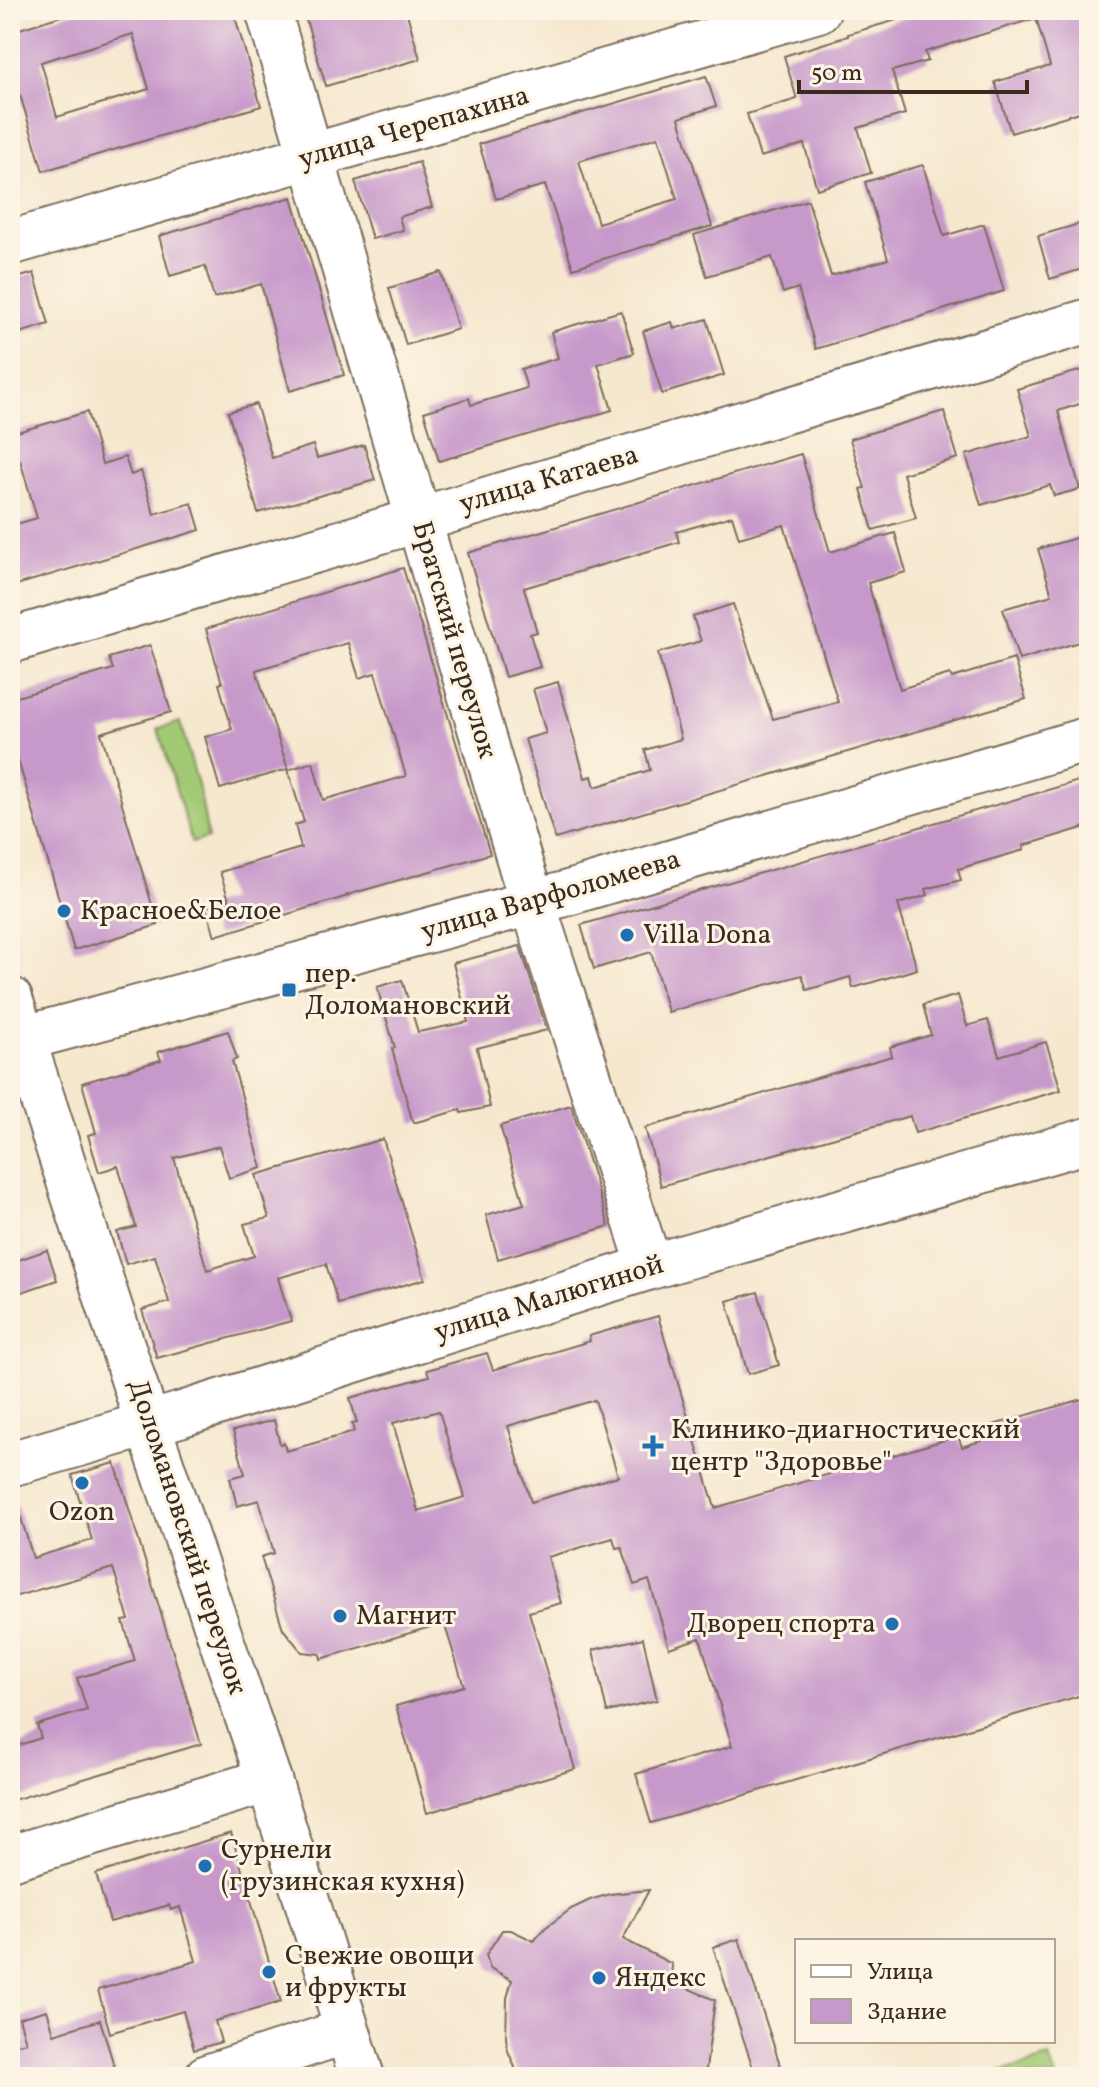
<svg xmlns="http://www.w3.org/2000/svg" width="1099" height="2087" font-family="Vollkorn,serif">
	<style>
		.green { fill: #a2ca75; stroke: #6e7a4a; stroke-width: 2 }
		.building { fill: #c799ca; fill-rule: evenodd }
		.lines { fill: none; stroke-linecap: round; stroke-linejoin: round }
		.minor-casing { stroke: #7c6c5c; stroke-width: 48 }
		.major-casing { stroke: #7c6c5c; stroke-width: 48 }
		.minor { stroke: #fff; stroke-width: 44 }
		.major { stroke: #fff; stroke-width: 44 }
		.poi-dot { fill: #1f6fb2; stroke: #fcf5e5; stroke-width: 3 }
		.labels { text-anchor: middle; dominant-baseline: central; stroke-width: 6; stroke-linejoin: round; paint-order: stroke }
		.street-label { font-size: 28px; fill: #3b2a1e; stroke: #fcf5e5 }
		.poi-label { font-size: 28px; fill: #3b2a1e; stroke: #fcf5e5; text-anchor: start }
	</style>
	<rect width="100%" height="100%" fill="#fcf5e5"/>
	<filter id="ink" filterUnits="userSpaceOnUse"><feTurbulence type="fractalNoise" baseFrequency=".0125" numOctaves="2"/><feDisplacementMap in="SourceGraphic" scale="16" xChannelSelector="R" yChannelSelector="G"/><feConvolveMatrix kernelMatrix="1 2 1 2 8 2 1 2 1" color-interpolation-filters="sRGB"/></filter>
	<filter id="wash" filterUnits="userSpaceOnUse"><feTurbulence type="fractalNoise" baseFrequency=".006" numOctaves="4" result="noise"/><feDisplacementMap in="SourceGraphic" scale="32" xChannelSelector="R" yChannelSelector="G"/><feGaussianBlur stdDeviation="1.8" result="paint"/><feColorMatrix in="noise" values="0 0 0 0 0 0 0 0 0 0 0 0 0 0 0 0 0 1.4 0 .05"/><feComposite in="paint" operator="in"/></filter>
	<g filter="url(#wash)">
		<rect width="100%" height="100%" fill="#f6e8cf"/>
		<path class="green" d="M 180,722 L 200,792 L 208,838 L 192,843 L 158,729 Z
			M 1049,2058 L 1056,2077 L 983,2077 Z"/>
		<g id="blocks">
			<path class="building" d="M 80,10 L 233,10 L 261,106 L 43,171 L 20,95 L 10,98 L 10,32 ZM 133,34 L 149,89 L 57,117 L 41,62 Z
				M 303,10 L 406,10 L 420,59 L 326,86 Z
				M 931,10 L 1089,10 L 1089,109 L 1011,133 L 995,82 L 1050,66 L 1036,18 L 925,52 L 928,61 L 892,71 L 905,114 L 858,128 L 871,173 L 817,189 L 804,144 L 760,157 L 747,114 L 797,99 L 784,56 L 848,36 L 848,34 Z
				M 706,76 L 716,106 L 679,118 L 712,226 L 573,268 L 545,185 L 496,199 L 479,144 ZM 658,137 L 677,199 L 598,223 L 579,161 Z
				M 419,162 L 432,207 L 399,217 L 403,230 L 372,239 L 355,181 Z
				M 923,165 L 944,236 L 984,224 L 1004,291 L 816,349 L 798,288 L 783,293 L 772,257 L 707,276 L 694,235 L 808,200 L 831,276 L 888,259 L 865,182 Z
				M 292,197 L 344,375 L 290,391 L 261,284 L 214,298 L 205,266 L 170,276 L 159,236 Z
				M 1089,221 L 1089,267 L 1050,279 L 1038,236 Z
				M 441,272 L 458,329 L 406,345 L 389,288 Z
				M 34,273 L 49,324 L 10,336 L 10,280 Z
				M 621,311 L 634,353 L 598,364 L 612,410 L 439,461 L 424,412 L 469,398 L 471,405 L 527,388 L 521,369 L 558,358 L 551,332 Z
				M 707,319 L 724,375 L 662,394 L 643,331 L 672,322 L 674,329 Z
				M 1089,368 L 1089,401 L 1058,411 L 1080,489 L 1054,496 L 1050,485 L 981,505 L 966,455 L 1031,436 L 1017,389 Z
				M 256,404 L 272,458 L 313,445 L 317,458 L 364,445 L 375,480 L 258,513 L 228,412 Z
				M 944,411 L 958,458 L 903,474 L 916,518 L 873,530 L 861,489 L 865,488 L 850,439 Z
				M 87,412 L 102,464 L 125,457 L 131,475 L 141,471 L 154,514 L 192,503 L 200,530 L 10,587 L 10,526 L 37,518 L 20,460 L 10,463 L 10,434 Z
				M 801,454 L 830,552 L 895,533 L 906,572 L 868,583 L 900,689 L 950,674 L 952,678 L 1014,659 L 1026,699 L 555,839 L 525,739 L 546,733 L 533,689 L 558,682 L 585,778 L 592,776 L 595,787 L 650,770 L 645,750 L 681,739 L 658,653 L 701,641 L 693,617 L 733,604 L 773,719 L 838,702 L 784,525 L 739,538 L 732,516 L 676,532 L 679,542 L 524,588 L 537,632 L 530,634 L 540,667 L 505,677 L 468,553 Z
				M 1089,534 L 1089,639 L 1019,660 L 1003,609 L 1052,595 L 1038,549 Z
				M 403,568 L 490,854 L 347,895 L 348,896 L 215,936 L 206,907 L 229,900 L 220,872 L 301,848 L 295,825 L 304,822 L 288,770 L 313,762 L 323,800 L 406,776 L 375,673 L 359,678 L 348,643 L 256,670 L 288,769 L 220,789 L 205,737 L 232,729 L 219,684 L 222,683 L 206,629 Z
				M 150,645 L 171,712 L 101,733 L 158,925 L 74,950 L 10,733 L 10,699 L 113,669 L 109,658 Z
				M 1089,778 L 1089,826 L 1023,846 L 1024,850 L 958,869 L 961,880 L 926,889 L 928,895 L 898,904 L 917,969 L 853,988 L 850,977 L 807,990 L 802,975 L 668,1012 L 651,952 L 594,969 L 581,925 Z
				M 520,946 L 547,1030 L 477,1048 L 490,1107 L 461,1113 L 460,1110 L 413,1123 L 392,1049 L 395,1048 L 377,987 L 402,980 L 418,1032 L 468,1022 L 453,963 Z
				M 958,995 L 967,1026 L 988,1020 L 999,1056 L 1046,1042 L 1061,1090 L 915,1133 L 910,1116 L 661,1186 L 645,1128 L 892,1056 L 890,1047 L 931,1035 L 923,1005 Z
				M 228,1031 L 237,1059 L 232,1061 L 262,1168 L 229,1178 L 219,1146 L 174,1158 L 207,1270 L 254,1256 L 244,1224 L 269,1218 L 256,1175 L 383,1139 L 425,1279 L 338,1304 L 326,1264 L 278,1278 L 291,1321 L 157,1358 L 142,1310 L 169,1302 L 155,1256 L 126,1264 L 117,1232 L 136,1227 L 118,1166 L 99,1172 L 88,1135 L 96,1133 L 82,1083 L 161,1060 L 158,1052 Z
				M 571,1105 L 609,1226 L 498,1259 L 486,1215 L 524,1204 L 500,1126 Z
				M 47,1250 L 57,1280 L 10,1296 L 10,1263 Z
				M 758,1292 L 779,1365 L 748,1374 L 727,1301 Z
				M 658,1316 L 715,1508 L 958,1436 L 962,1447 L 993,1437 L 990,1426 L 1089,1397 L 1089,1693 L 651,1823 L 636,1774 L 732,1746 L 700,1638 L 669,1648 L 649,1580 L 634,1585 L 622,1547 L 616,1548 L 613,1538 L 548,1557 L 561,1603 L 529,1612 L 575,1769 L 427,1813 L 396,1706 L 464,1686 L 444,1623 L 321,1659 L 320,1654 L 302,1652 L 283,1629 L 261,1557 L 274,1553 L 259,1500 L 237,1506 L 230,1478 L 245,1474 L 233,1431 L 274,1420 L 280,1444 L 284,1443 L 286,1451 L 354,1432 L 352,1424 L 357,1423 L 350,1398 L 429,1376 L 427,1370 L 487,1353 L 493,1370 L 590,1341 L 589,1336 ZM 595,1400 L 618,1476 L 531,1502 L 508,1426 ZM 439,1411 L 465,1497 L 418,1511 L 393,1423 Z
				M 115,1463 L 201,1744 L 10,1801 L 10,1748 L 41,1738 L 37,1725 L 87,1710 L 77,1678 L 135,1661 L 123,1621 L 129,1620 L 113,1568 L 10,1598 L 10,1502 L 16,1501 L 33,1558 L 92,1540 L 72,1475 Z
				M 643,1638 L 657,1700 L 607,1712 L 593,1650 Z
				M 231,1833 L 281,2002 L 215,2021 L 221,2042 L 194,2050 L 183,2011 L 110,2033 L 98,1990 L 196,1961 L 180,1907 L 171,1910 L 169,1905 L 110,1922 L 96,1874 Z
				M 649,1890 L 623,1939 L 672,1964 L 671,1981 L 715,2000 L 705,2077 L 519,2077 L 508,2051 L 506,2038 L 507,1998 L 512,1980 L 490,1968 L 486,1955 L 502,1930 L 511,1930 L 534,1941 L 545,1928 L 571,1909 L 590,1900 L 610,1894 Z
				M 739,1939 L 784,2077 L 756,2077 L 713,1947 Z
				M 47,2010 L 54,2034 L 100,2020 L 116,2072 L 101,2077 L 10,2077 L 10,2046 L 26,2042 L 19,2018 Z"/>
		</g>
	</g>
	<g filter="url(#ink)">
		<use href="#blocks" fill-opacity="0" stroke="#7c6c5c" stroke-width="2"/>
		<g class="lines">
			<g class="minor-casing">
				<path id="minor" d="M 268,10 L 523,873 L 650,1267
					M 10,243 L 818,10
					M 10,641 L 1089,321
					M 10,1464 L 179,1415 L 650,1267 L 1089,1140
					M 10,1858 L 269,1780
					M 207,2077 L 347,2031"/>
			</g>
			<g class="major-casing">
				<path id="major" d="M 10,999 L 148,1425 L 269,1780 L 362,2077
					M 10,1042 L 561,895 L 1089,739"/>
			</g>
			<use href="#minor" class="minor"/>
			<use href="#major" class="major"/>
		</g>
	</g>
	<g class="poi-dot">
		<circle cx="64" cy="911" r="8"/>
		<circle cx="627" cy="935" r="8"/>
		<rect x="281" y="982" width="16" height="16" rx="4"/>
		<path d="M649 1434h8v8h8v8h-8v8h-8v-8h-8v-8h8z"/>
		<circle cx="82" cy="1483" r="8"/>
		<circle cx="340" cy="1616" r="8"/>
		<circle cx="892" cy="1624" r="8"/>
		<circle cx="205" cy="1866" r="8"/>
		<circle cx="269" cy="1972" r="8"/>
		<circle cx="599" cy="1978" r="8"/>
	</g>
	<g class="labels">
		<g class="street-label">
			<text transform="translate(414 128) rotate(-16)">улица Черепахина</text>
			<text transform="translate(549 480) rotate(-16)">улица Катаева</text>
			<text transform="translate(454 640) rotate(74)">Братский переулок</text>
			<text transform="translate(551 896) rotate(-16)">улица Варфоломеева</text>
			<text transform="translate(549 1299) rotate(-17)">улица Малюгиной</text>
			<text transform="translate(187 1537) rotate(72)">Доломановский переулок</text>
		</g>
		<g class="poi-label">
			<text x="80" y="911">Красное&amp;Белое</text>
			<text x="643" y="935">Villa Dona</text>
			<text x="305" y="974">пер.<tspan x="305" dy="32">Доломановский</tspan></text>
			<text x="671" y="1430">Клинико-диагностический<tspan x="671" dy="32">центр "Здоровье"</tspan></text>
			<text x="82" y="1512" text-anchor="middle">Ozon</text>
			<text x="356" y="1616">Магнит</text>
			<text x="876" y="1624" text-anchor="end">Дворец спорта</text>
			<text x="221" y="1850">Сурнели<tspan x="221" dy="32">(грузинская кухня)</tspan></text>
			<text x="285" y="1956">Свежие овощи<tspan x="285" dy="32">и фрукты</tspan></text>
			<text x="615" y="1978">Яндекс</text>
		</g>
	</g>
	<rect width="1099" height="2087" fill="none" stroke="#fcf5e5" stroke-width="40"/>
	<rect x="795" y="1939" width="260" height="104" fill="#fcf5e5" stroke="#afa495" stroke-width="2"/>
	<rect x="811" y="1965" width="40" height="12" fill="#ffffff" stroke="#afa495" stroke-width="2"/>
	<text x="867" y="1979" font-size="24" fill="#3b2a1e">Улица</text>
	<rect x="811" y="1999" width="40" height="24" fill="#c799ca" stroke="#afa495" stroke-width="2"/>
	<text x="867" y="2019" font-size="24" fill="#3b2a1e">Здание</text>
	<path d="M799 80v12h228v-12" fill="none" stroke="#3b2a1e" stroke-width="4"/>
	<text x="811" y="80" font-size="24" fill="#3b2a1e" stroke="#fcf5e5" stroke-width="6" paint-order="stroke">50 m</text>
</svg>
